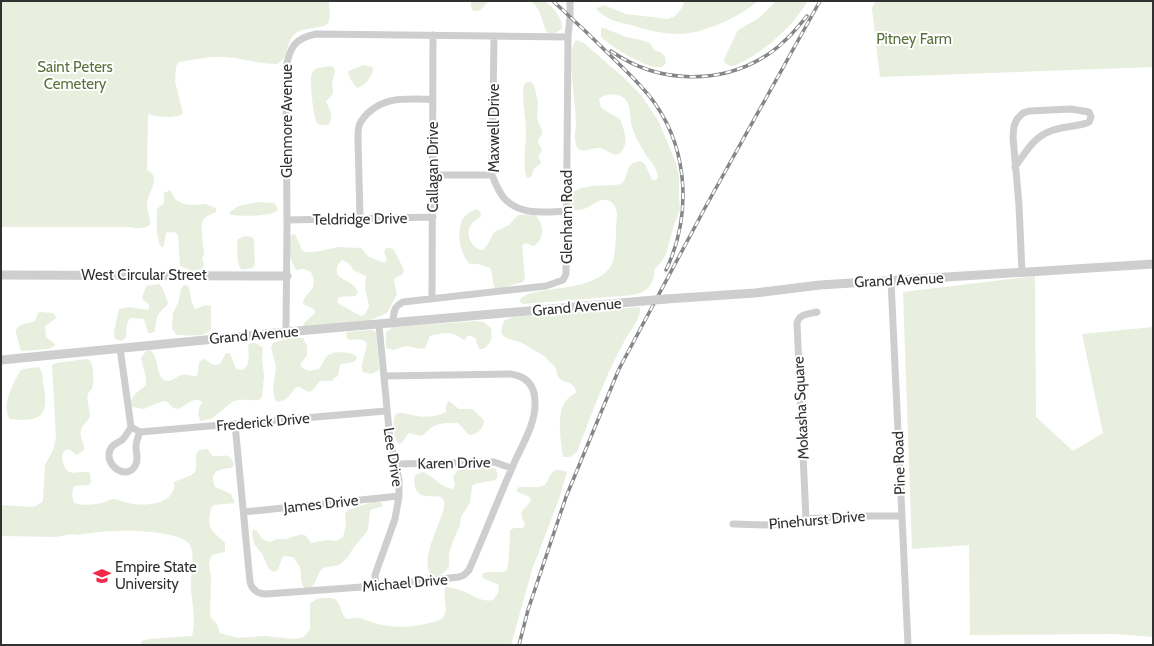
<svg xmlns="http://www.w3.org/2000/svg" width="1154" height="646" font-family="Cabin,sans-serif">
	<style>
		.green { fill: #e8efde; fill-rule: evenodd }
		.lines { fill: none; stroke-linecap: round; stroke-linejoin: round }
		.minor { stroke: #cecece; stroke-width: 7 }
		.tertiary { stroke: #cecece; stroke-width: 9 }
		.rail-casing { stroke: #868686; stroke-width: 3.5 }
		.rail { stroke: #fff; stroke-width: 2; stroke-dasharray: 6; stroke-linecap: butt }
		.tertiary-bridge { stroke: #cecece; stroke-width: 9 }
		.labels { text-anchor: middle; dominant-baseline: central; stroke-width: 4; stroke-linejoin: round; paint-order: stroke }
		.park-label { font-size: 15px; fill: #58713a; stroke: #fff }
		.street-label { font-size: 15px; fill: #313131; stroke: #fff }
		.poi-label { font-size: 15px; fill: #313131; stroke: #fff; text-anchor: start }
	</style>
	<rect width="100%" height="100%" fill="#fff"/>
	<path class="green" d="M 1,1 L 329,1 C 329,7 331,17 328,23 C 324,29 304,27 296,33 C 285,41 290,58 277,64 C 259,64 242,58 225,57 C 209,56 194,60 179,62 L 176,66 L 175,81 L 183,114 C 173,119 158,117 148,114 L 147,170 C 162,177 149,191 147,202 C 146,209 151,217 150,225 C 143,229 137,229 129,227 L 1,227 Z
		M 471,1 L 489,1 C 484,6 481,12 473,11 L 471,7 Z
		M 530,1 C 534,1 540,0 543,1 C 552,4 564,20 562,29 L 555,33 L 547,33 C 542,22 541,7 530,1 Z
		M 685,1 L 758,1 C 742,16 702,34 680,34 C 663,34 647,30 631,25 C 617,22 607,20 596,9 L 603,5 L 626,14 L 668,19 L 675,16 L 681,9 Z
		M 776,1 L 808,1 C 800,13 792,24 782,33 C 772,43 746,63 732,66 C 729,66 727,64 724,62 L 725,57 L 738,30 L 759,18 Z
		M 876,1 L 1153,1 L 1153,67 L 880,77 L 872,8 Z
		M 601,28 L 604,28 L 626,37 L 641,40 L 650,43 L 654,50 L 662,53 L 665,57 L 666,63 C 665,64 663,67 661,67 C 651,71 608,45 601,37 Z
		M 576,40 L 584,43 L 622,76 L 641,95 L 659,122 L 676,163 L 679,176 L 679,197 L 680,210 L 674,225 L 666,254 L 662,261 L 654,270 C 654,273 654,276 653,279 C 650,290 644,292 634,295 L 523,304 L 520,302 L 521,298 C 530,292 542,291 553,289 C 572,287 600,283 611,266 C 616,257 616,236 616,226 C 617,217 619,207 610,201 C 596,194 587,217 570,208 C 562,180 606,188 621,184 C 631,175 623,163 641,161 L 645,164 L 652,180 L 656,180 L 658,177 C 657,168 651,162 646,155 C 642,148 636,139 633,130 C 629,121 632,104 624,98 C 618,93 603,93 599,100 L 601,108 L 620,119 C 624,130 629,141 622,151 C 616,160 607,149 600,148 C 593,147 581,154 577,147 C 573,139 576,130 576,122 C 576,105 566,52 576,40 Z
		M 364,65 L 372,67 L 373,69 C 372,76 366,85 358,88 C 353,85 349,77 348,71 Z
		M 330,66 L 333,67 L 335,71 L 332,83 L 333,91 L 332,95 L 326,101 C 329,109 335,117 328,125 C 324,125 319,126 317,123 C 313,117 310,82 311,76 C 312,73 313,72 314,70 L 318,68 Z
		M 527,82 L 531,82 L 534,85 L 538,102 L 537,119 L 542,131 L 542,135 L 539,138 L 538,142 L 542,150 L 538,157 L 541,161 L 540,164 L 534,169 L 531,177 L 527,178 C 522,167 526,145 526,132 C 526,116 521,100 524,85 Z
		M 170,190 L 176,200 L 184,204 L 192,205 L 205,204 L 216,208 L 216,212 C 213,214 208,215 205,218 C 198,222 204,247 204,255 L 202,258 L 204,264 L 202,269 L 192,271 L 180,266 L 178,235 C 175,231 170,232 166,233 L 164,246 L 162,247 C 155,241 157,218 157,209 L 164,203 L 164,193 Z
		M 258,202 L 274,203 L 277,207 L 277,211 C 268,217 242,216 231,215 L 229,213 L 238,206 Z
		M 477,209 L 480,212 L 481,216 C 478,220 473,221 471,225 C 464,234 472,249 483,250 L 488,244 L 494,232 L 509,225 L 518,215 L 534,214 C 544,221 546,241 533,246 L 526,243 L 522,245 L 525,279 L 523,282 L 498,289 L 495,288 C 491,281 494,275 490,268 L 478,264 L 470,264 C 460,255 457,235 461,223 C 462,216 471,211 477,209 Z
		M 295,234 L 302,250 L 305,252 L 314,252 L 339,247 L 361,248 L 369,257 L 385,263 L 387,259 L 384,252 L 386,248 L 390,248 L 394,250 L 404,270 L 402,275 L 395,278 L 394,282 L 397,294 L 387,313 L 368,321 L 306,328 L 303,326 L 305,322 L 315,313 L 314,309 L 303,304 C 304,290 320,293 311,272 L 304,269 L 296,270 C 290,260 286,245 291,235 ZM 342,260 C 348,262 351,265 353,270 L 366,276 L 365,289 L 369,306 L 365,314 L 361,316 L 339,304 L 337,301 L 339,297 L 355,296 L 358,292 C 353,282 348,283 340,277 C 334,273 337,264 342,260 Z
		M 245,236 L 252,237 L 254,241 L 255,265 L 252,268 L 242,270 C 236,266 237,246 238,239 Z
		M 1035,276 L 1036,417 L 1073,451 L 1103,433 L 1082,334 L 1153,327 L 1153,637 L 1116,634 L 970,635 L 969,545 L 912,549 L 903,292 Z
		M 159,284 C 162,286 167,299 168,303 L 166,307 C 156,313 156,321 155,331 L 152,333 L 148,333 L 144,319 L 131,318 C 125,322 127,331 126,338 L 121,341 L 115,339 L 114,332 L 119,309 L 128,307 L 148,310 L 149,308 L 149,304 L 144,301 L 142,298 L 146,286 Z
		M 184,285 L 188,286 L 189,288 L 192,303 L 195,309 L 205,305 L 211,306 L 211,330 C 203,338 188,335 177,335 L 172,329 L 173,313 L 178,303 L 181,289 Z
		M 640,307 C 641,318 632,329 626,338 C 606,374 592,413 577,452 L 570,457 L 563,457 C 561,443 557,419 563,406 C 565,400 571,396 576,392 C 574,381 566,384 560,379 C 556,376 557,370 555,367 C 552,363 548,362 546,357 C 538,353 531,348 524,344 C 513,338 493,341 505,320 L 513,317 Z
		M 40,312 L 53,313 L 56,317 L 55,319 L 45,326 L 46,337 L 55,344 L 55,346 L 49,349 L 21,351 L 16,333 L 16,329 L 21,325 L 35,321 L 38,313 Z
		M 476,321 L 484,322 L 491,328 C 493,336 491,345 483,349 L 479,349 L 475,338 L 471,336 L 467,336 L 465,340 C 460,339 458,335 453,334 C 447,332 436,334 430,336 L 425,348 C 418,350 414,347 407,346 C 402,346 398,349 393,350 L 386,348 L 386,332 L 393,327 Z
		M 371,330 L 375,331 L 376,333 L 379,368 L 378,371 L 371,374 L 363,372 C 358,362 374,341 362,340 C 358,339 354,340 349,340 L 346,336 L 347,332 Z
		M 290,338 L 303,338 L 307,346 L 307,355 L 300,365 C 305,372 312,371 319,369 C 322,365 323,361 326,357 C 333,350 347,352 355,355 L 357,358 L 354,362 L 341,364 L 339,368 L 338,376 L 334,378 L 332,381 L 320,381 L 312,391 L 308,392 C 292,381 296,391 287,398 C 285,400 281,401 278,402 L 275,400 L 273,388 L 276,367 L 271,347 L 273,343 Z
		M 252,343 L 256,343 L 263,348 L 262,359 L 264,376 L 262,397 L 259,400 C 249,401 241,398 232,402 L 213,418 L 201,421 C 196,415 199,409 202,402 L 199,400 C 186,398 179,419 168,402 L 164,401 L 155,404 L 144,409 L 133,407 C 126,398 140,391 146,385 L 146,378 L 141,358 L 146,351 L 150,350 C 160,357 155,382 169,381 C 174,380 177,376 181,375 C 187,373 191,377 197,376 L 199,363 L 201,360 L 205,359 C 210,363 214,367 220,364 L 226,353 L 230,353 L 236,369 C 251,374 249,354 248,345 Z
		M 86,359 L 90,360 C 94,367 94,381 92,389 C 83,395 90,407 90,416 C 88,422 82,425 81,430 C 79,437 85,443 84,450 L 77,455 L 70,450 L 66,450 C 62,453 61,457 63,462 C 68,480 78,469 90,473 L 91,481 L 89,485 L 74,486 L 72,494 L 74,503 C 83,506 95,505 105,502 C 108,501 110,499 113,499 C 118,499 123,502 128,503 C 144,507 177,505 174,482 C 180,479 189,477 194,473 C 201,466 187,449 208,449 L 212,456 C 222,458 229,450 234,464 L 232,468 C 218,469 209,471 215,487 L 231,494 L 235,503 L 214,505 L 211,508 C 207,531 210,528 225,543 L 225,552 L 212,555 L 209,563 L 211,576 L 210,614 L 211,618 L 217,624 L 220,633 L 237,638 L 265,636 L 293,639 L 301,638 L 305,636 L 310,629 L 310,604 C 314,600 318,598 324,598 C 344,595 337,611 347,619 C 351,619 355,617 359,618 C 364,619 369,621 374,623 C 392,628 410,628 429,623 C 435,622 442,621 445,614 C 448,606 442,596 446,587 C 451,588 455,588 459,590 C 471,593 480,603 493,600 L 498,593 L 499,585 L 483,578 L 482,574 C 490,570 499,574 507,571 L 509,555 L 510,530 L 514,528 L 523,528 L 525,524 C 516,508 526,512 531,499 L 528,496 L 517,492 L 517,488 C 525,485 535,489 542,486 C 553,482 546,464 567,472 L 559,499 L 532,570 L 511,645 L 141,645 L 141,641 L 149,639 L 192,636 C 197,619 191,602 191,585 C 191,573 195,556 190,545 C 183,532 133,530 119,531 C 105,531 91,533 77,535 L 72,534 L 56,537 L 1,536 L 1,505 L 32,507 L 36,506 L 43,501 L 45,465 L 53,450 L 56,438 L 52,365 L 56,363 Z
		M 39,367 C 44,373 42,380 44,388 C 49,418 38,422 10,419 C 0,406 14,383 20,371 L 24,369 Z
		M 449,401 L 459,409 L 472,409 L 484,420 C 484,428 478,435 469,435 L 458,423 C 451,423 442,422 434,426 C 429,428 427,433 421,436 L 409,433 C 405,437 404,442 399,445 C 394,438 391,422 396,414 C 404,411 409,415 417,416 C 426,418 438,416 446,412 L 446,405 Z
		M 466,467 L 483,468 L 495,468 C 498,472 498,475 496,480 L 475,484 L 472,486 L 470,503 L 461,517 L 460,525 L 453,541 L 449,554 L 449,566 L 447,570 L 440,575 L 436,576 L 432,575 C 418,561 441,524 444,507 C 446,493 435,497 427,496 C 415,496 413,484 415,475 L 423,472 C 434,476 439,487 453,489 L 455,485 L 453,477 L 458,469 Z
		M 372,502 L 381,502 L 383,506 L 370,510 L 368,530 L 352,550 L 348,557 L 339,565 L 323,568 L 320,571 L 313,586 L 306,591 L 302,584 L 300,567 L 293,557 L 285,556 L 282,558 L 278,570 L 274,572 L 269,569 L 262,554 L 254,544 L 252,532 L 254,529 L 258,532 L 262,539 L 270,542 L 277,539 L 286,539 L 302,534 L 306,536 L 311,543 L 327,540 L 336,541 L 343,537 L 346,525 L 345,513 L 348,510 Z"/>
	<g class="lines">
		<path class="minor" d="M 494,36 L 492,175 C 495,182 498,191 504,198 C 520,216 545,212 567,211
			M 1015,167 C 1029,147 1036,133 1061,128 C 1071,126 1080,126 1089,122 L 1091,117 L 1089,112 L 1071,109 L 1029,111 L 1023,113 L 1017,119 L 1014,126 L 1013,137 L 1019,205 L 1022,273
			M 433,175 L 492,175
			M 360,218 L 358,139 C 358,135 358,130 359,126 C 360,121 364,117 368,113 C 387,95 408,100 433,99
			M 287,220 L 433,217
			M 891,281 L 908,645
			M 432,299 L 433,35
			M 392,324 C 395,312 392,308 403,302 L 546,286 L 563,280 L 566,274 L 568,37 L 570,17 L 570,1
			M 286,332 L 287,227 L 286,67 C 290,47 295,38 316,34 L 568,37
			M 120,348 L 131,427 L 140,432 L 386,411
			M 235,424 L 250,582 C 252,590 258,594 266,594 L 376,586 L 459,577 L 464,575 L 469,570 C 484,536 497,502 512,468 C 520,448 536,425 535,402 C 535,385 526,376 510,374 L 385,376
			M 131,427 C 128,432 126,436 122,440 C 118,443 112,444 110,450 C 104,465 126,481 135,466 C 139,460 136,453 136,447 C 136,441 138,437 140,432
			M 396,464 L 494,462 L 511,468
			M 244,512 L 399,496
			M 806,519 L 797,324 C 798,314 808,314 817,312
			M 733,524 L 768,525 L 788,523 L 806,519 L 854,516 L 901,516
			M 376,586 L 375,575 L 395,519 L 399,496 L 399,480 L 390,440 L 379,325"/>
		<path class="tertiary" d="M 1,275 L 287,276
			M 666,299 L 755,293 L 820,285 L 1153,264
			M 1,360 L 286,332 L 643,301"/>
		<g class="rail-casing">
			<path id="rail" d="M 553,1 C 576,22 598,43 619,64 C 632,77 646,90 656,105 C 689,153 691,218 666,270
				M 611,51 C 658,84 722,86 770,53 C 785,43 796,29 807,16
				M 519,645 L 528,610 L 566,497 L 619,369 L 706,206 L 820,1"/>
		</g>
		<use href="#rail" class="rail"/>
		<path class="tertiary-bridge" d="M 643,301 L 666,299"/>
	</g>
	<defs>
		<g id="university-bare" transform="scale(1.38)"><path d="M0-5L7-2L0 1L-7-2ZM-4 1L0 2.5L4 1V4Q0 6-4 4Z" fill="#f32847" stroke="#fff" stroke-width="2.5" paint-order="stroke"/></g>
	</defs>
	<g fill-rule="evenodd">
		<use href="#university-bare" x="102" y="576"/>
	</g>
	<g class="labels">
		<g class="park-label">
			<text x="914" y="39">Pitney Farm</text>
			<text x="75" y="67">Saint Peters<tspan x="75" dy="17">Cemetery</tspan></text>
		</g>
		<g class="street-label">
			<text transform="translate(287 121) rotate(-90)">Glenmore Avenue</text>
			<text transform="translate(494 128) rotate(-90)">Maxwell Drive</text>
			<text transform="translate(433 167) rotate(-90)">Callagan Drive</text>
			<text transform="translate(567 217) rotate(-90)">Glenham Road</text>
			<text transform="translate(360 219) rotate(-1)">Teldridge Drive</text>
			<text x="144" y="275">West Circular Street</text>
			<text transform="translate(899 280) rotate(-3)">Grand Avenue</text>
			<text transform="translate(577 307) rotate(-5)">Grand Avenue</text>
			<text transform="translate(254 335) rotate(-5)">Grand Avenue</text>
			<text transform="translate(801 408) rotate(-93)">Mokasha Square</text>
			<text transform="translate(263 422) rotate(-5)">Frederick Drive</text>
			<text transform="translate(393 457) rotate(81)">Lee Drive</text>
			<text transform="translate(454 463) rotate(-1)">Karen Drive</text>
			<text transform="translate(899 463) rotate(-92)">Pine Road</text>
			<text transform="translate(321 504) rotate(-6)">James Drive</text>
			<text transform="translate(817 520) rotate(-5)">Pinehurst Drive</text>
			<text transform="translate(405 583) rotate(-5)">Michael Drive</text>
		</g>
		<g class="poi-label">
			<text x="115" y="567">Empire State<tspan x="115" dy="17">University</tspan></text>
		</g>
	</g>
	<rect width="1154" height="646" fill="none" stroke="#313131" stroke-width="4"/>
</svg>
